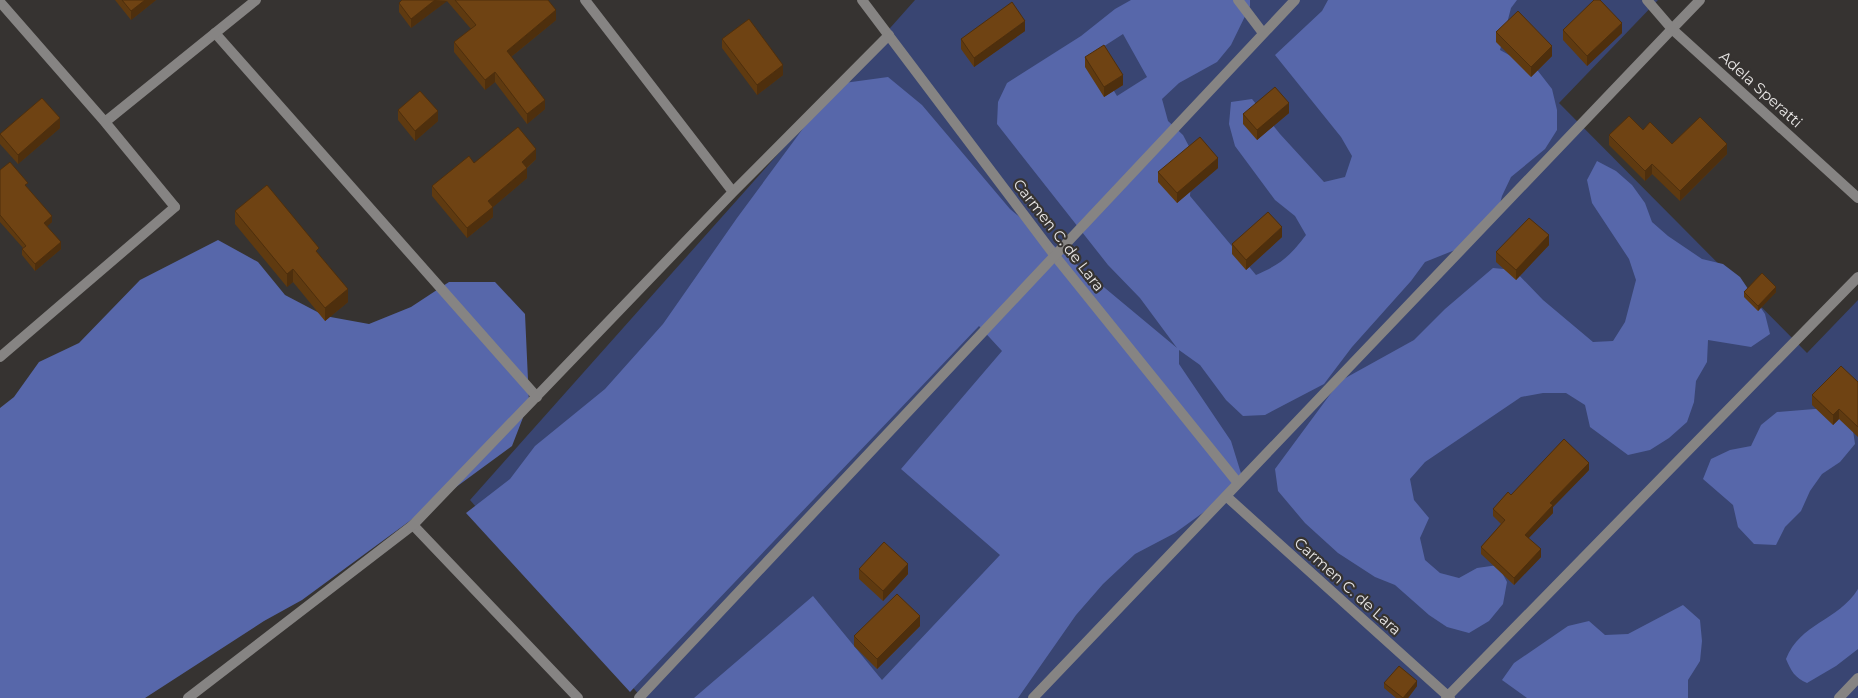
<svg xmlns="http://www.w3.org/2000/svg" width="1858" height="698" font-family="Montserrat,sans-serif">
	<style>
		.green { fill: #394572 }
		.forest { fill: #5767aa; fill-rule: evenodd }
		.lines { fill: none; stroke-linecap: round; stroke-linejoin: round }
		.lane { stroke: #868483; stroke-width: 10 }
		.street { stroke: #868483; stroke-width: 10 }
		.wall { fill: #5f3a10 }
		.shaded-wall { fill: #4e2f0d }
		.building { fill: #6f4313; stroke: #4e2f0d }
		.labels { text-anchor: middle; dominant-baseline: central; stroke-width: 4.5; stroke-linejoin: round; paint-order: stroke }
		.street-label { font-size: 15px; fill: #e9e7e6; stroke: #363331 }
	</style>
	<rect width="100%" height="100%" fill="#363331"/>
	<path class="green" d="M 915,0 L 1658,0 L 1559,103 L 1807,353 L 1858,300 L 1858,698 L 642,698 L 470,500 Z"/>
	<path class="forest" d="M 1131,0 L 1250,0 L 1250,6 L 1231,45 L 1217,62 L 1179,83 L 1162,99 L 1168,121 L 1183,135 L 1193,154 L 1190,196 L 1256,275 C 1281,264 1289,257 1306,235 L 1295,216 L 1275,200 L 1235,146 L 1229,124 L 1231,102 L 1252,99 L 1280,134 L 1324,182 L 1345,177 L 1352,156 L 1341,137 L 1275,55 L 1322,11 L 1328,0 L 1517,0 L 1511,8 L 1500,50 L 1538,71 L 1552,89 L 1557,110 L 1557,130 L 1545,149 L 1511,177 L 1502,196 L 1497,215 L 1465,246 L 1425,262 L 1411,281 L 1352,347 L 1324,384 L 1265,415 L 1243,416 L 1226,400 L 1200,365 L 1179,350 L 1179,364 L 1231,441 L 1244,483 L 1175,533 L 1135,554 L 1103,584 L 1076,615 L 1018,698 L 694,698 L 813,596 L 882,680 L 1000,555 L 901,469 L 1002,351 L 979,326 L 630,692 L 466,513 L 510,479 L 535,446 L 605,389 L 663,324 L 737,218 L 813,115 L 844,83 L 888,77 L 922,105 L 1010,209 L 1177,348 L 1140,298 L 1108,265 L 997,124 L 998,102 L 1007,83 L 1081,36 L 1115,9 ZM 1123,34 L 1147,77 L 1117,96 L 1092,54 Z
		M 1597,161 L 1616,171 L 1632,185 L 1645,203 L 1652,222 L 1668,236 L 1702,259 L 1723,264 L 1740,277 L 1765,314 L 1770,334 L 1751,347 L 1708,340 L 1707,362 L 1696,381 L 1694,402 L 1687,422 L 1669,438 L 1650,450 L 1628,455 L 1590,427 L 1585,405 L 1566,393 L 1543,393 L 1521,397 L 1425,462 L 1410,479 L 1414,500 L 1429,518 L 1420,538 L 1425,560 L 1440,573 L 1459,578 L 1477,568 L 1498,565 L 1507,582 L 1503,604 L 1489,621 L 1469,633 L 1447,627 L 1429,615 L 1395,585 L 1375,577 L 1338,553 L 1305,523 L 1278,491 L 1275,469 L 1340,381 L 1414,340 L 1445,309 L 1493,268 L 1514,270 L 1543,300 L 1593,342 L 1613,341 L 1625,322 L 1636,280 L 1629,259 L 1592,203 L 1587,180 Z
		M 218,240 L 258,262 L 285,295 L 325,316 L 369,324 L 411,307 L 449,282 L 495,282 L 525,314 L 529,402 L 512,446 L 302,600 L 264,621 L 145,698 L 0,698 L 0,408 L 14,397 L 39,362 L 79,343 L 140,280 Z
		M 1839,407 L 1852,424 L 1855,444 L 1840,462 L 1822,474 L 1810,491 L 1801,511 L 1785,527 L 1776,545 L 1754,544 L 1738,527 L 1733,505 L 1703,479 L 1711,459 L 1730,450 L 1751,446 L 1761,425 L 1777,412 Z
		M 1858,589 L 1858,649 L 1836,666 L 1807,683 C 1795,678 1791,671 1786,659 C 1800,623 1838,621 1858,589 Z
		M 1683,605 L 1700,620 L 1702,641 L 1700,661 L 1688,680 L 1688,698 L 1527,698 L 1502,680 L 1514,663 L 1568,626 L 1589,621 L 1605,635 L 1628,634 Z"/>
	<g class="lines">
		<path class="lane" d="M 862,0 L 1055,256 L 1238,483
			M 215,33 L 537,397
			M 0,357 L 175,207
			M 1226,496 L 1450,698
			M 413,525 L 578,698
			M 1033,698 L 1672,29
			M 1446,698 L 1858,277
			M 1839,698 L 1858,678"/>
		<path class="street" d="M 585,0 L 733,192
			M 1238,0 L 1263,33
			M 1647,0 L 1672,29 L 1858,198
			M 0,2 L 105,122 L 175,207
			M 1672,29 L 1700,0
			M 105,122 L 256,0
			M 188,698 L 413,525 L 733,192 L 889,35
			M 639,698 L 1295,0"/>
	</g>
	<path class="wall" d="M 115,0 L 156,0 L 131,20 Z
		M 402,0 L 548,0 L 556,20 L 511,57 L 545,109 L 527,124 L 495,82 L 485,90 L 454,52 L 454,42 L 471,29 L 447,1 L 411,28 L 399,12 L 399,3 Z
		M 1563,30 L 1622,33 L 1587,66 L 1563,40 Z
		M 1025,31 L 974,67 L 961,49 L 961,39 Z
		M 1496,32 L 1552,56 L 1531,77 L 1496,42 Z
		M 722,39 L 783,75 L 757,95 L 722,48 Z
		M 1085,57 L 1123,85 L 1104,97 L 1085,67 Z
		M 398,110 L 438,121 L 415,141 L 398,120 Z
		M 1289,113 L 1257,140 L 1243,124 L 1243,114 Z
		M 60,128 L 18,164 L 0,144 L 0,134 Z
		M 1643,130 L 1672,144 L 1727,154 L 1680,201 L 1652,174 L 1645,181 L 1609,145 L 1609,135 Z
		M 536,159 L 527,168 L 527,178 L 493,207 L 493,217 L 467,238 L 432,196 L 432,186 L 474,163 Z
		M 1218,168 L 1177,203 L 1158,182 L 1158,172 Z
		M 0,170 L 28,188 L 52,222 L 47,226 L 61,249 L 35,271 L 22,255 L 22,249 L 23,248 L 0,222 Z
		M 235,211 L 319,254 L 348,302 L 325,321 L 293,282 L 287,287 L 235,224 Z
		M 1282,237 L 1246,270 L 1232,254 L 1232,244 Z
		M 1549,245 L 1516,280 L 1496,262 L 1496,252 Z
		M 1744,292 L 1776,292 L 1758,311 L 1744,297 Z
		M 1858,382 L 1858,437 L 1839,419 L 1833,425 L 1812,405 L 1812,395 Z
		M 1589,470 L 1553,507 L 1553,513 L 1528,538 L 1541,557 L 1514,585 L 1481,554 L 1481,547 L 1501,524 L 1493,516 L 1493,509 L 1511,495 Z
		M 859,569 L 908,574 L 883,601 L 859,579 Z
		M 920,626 L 877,669 L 854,646 L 854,636 Z
		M 1384,683 L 1417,686 L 1408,698 L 1396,698 L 1384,688 Z"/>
	<path class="shaded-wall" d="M 145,0 L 156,0 L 131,20 L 131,11 Z
		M 435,0 L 447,1 L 411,28 L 411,19 Z
		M 556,10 L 556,20 L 507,60 L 507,51 Z
		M 1025,21 L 1025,31 L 974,67 L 974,58 Z
		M 1622,23 L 1622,33 L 1587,66 L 1587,56 Z
		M 1552,46 L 1552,56 L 1531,77 L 1531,67 Z
		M 783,65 L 783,75 L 757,95 L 757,85 Z
		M 495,72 L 495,82 L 485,90 L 485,80 Z
		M 1123,75 L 1123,85 L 1104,97 L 1104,87 Z
		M 545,100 L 545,109 L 527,124 L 527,114 Z
		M 1289,103 L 1289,113 L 1257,140 L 1257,130 Z
		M 438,111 L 438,121 L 415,141 L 415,131 Z
		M 60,118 L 60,128 L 18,164 L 18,155 Z
		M 1727,144 L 1727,154 L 1680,201 L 1680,191 Z
		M 536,149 L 536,159 L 522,172 L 522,162 Z
		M 1218,158 L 1218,168 L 1177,203 L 1177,193 Z
		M 1652,164 L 1652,174 L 1645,181 L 1645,171 Z
		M 527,168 L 527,178 L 493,207 L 493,217 L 467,238 L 467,228 L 488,201 Z
		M 52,216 L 52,222 L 44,229 L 44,223 Z
		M 1282,227 L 1282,237 L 1246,270 L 1246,260 Z
		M 1549,235 L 1549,245 L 1516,280 L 1516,270 Z
		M 61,242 L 61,249 L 35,271 L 35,264 Z
		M 293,269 L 293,282 L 287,287 L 287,274 Z
		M 1776,287 L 1776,292 L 1758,311 L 1758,306 Z
		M 348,289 L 348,302 L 325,321 L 325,308 Z
		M 1839,409 L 1839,419 L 1833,425 L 1833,415 Z
		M 1589,463 L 1589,470 L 1553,507 L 1553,513 L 1525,542 L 1525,535 L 1550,503 Z
		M 1541,549 L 1541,557 L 1514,585 L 1514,578 Z
		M 908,564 L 908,574 L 883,601 L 883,591 Z
		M 920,616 L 920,626 L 877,669 L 877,659 Z
		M 1417,681 L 1417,686 L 1408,698 L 1403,698 Z"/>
	<path class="building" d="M 122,0 L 145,0 L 131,11 Z
		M 402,0 L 435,0 L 411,19 L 399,3 Z
		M 455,0 L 548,0 L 556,10 L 507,51 L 545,100 L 527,114 L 495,72 L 485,80 L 454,42 L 476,25 Z
		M 1594,0 L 1600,0 L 1622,23 L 1587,56 L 1563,30 Z
		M 1012,2 L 1025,21 L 974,58 L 961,39 Z
		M 1518,11 L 1552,46 L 1531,67 L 1496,32 Z
		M 749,19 L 783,65 L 757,85 L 722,39 Z
		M 1104,45 L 1123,75 L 1104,87 L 1085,57 Z
		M 1275,87 L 1289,103 L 1257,130 L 1243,114 Z
		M 420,91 L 438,111 L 415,131 L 398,110 Z
		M 42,98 L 60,118 L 18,155 L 0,134 Z
		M 1629,116 L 1643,130 L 1650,122 L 1672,144 L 1700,117 L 1727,144 L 1680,191 L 1652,164 L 1645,171 L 1609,135 Z
		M 518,127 L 536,149 L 522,162 L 527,168 L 488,201 L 493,207 L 467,228 L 432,186 L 469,156 L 474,163 Z
		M 1200,137 L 1218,158 L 1177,193 L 1158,172 Z
		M 10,162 L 28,183 L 25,185 L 52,216 L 44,223 L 61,242 L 35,264 L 22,249 L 26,246 L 0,215 L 0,170 Z
		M 267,185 L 319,248 L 316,251 L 348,289 L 325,308 L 293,269 L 287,274 L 235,211 Z
		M 1268,212 L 1282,227 L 1246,260 L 1232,244 Z
		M 1529,218 L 1549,235 L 1516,270 L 1496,252 Z
		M 1762,273 L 1776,287 L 1758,306 L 1744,292 Z
		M 1841,366 L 1858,382 L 1858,427 L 1839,409 L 1833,415 L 1812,395 Z
		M 1564,439 L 1589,463 L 1550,503 L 1553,505 L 1525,535 L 1541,549 L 1514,578 L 1481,547 L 1505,520 L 1493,509 L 1508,492 L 1511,495 Z
		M 884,542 L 908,564 L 883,591 L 859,569 Z
		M 897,594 L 920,616 L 877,659 L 854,636 Z
		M 1399,666 L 1417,681 L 1403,698 L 1384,683 Z"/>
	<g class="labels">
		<g class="street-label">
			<text transform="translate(1761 89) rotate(42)">Adela Speratti</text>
			<text transform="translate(1059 235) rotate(52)">Carmen C. de Lara</text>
			<text transform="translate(1348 586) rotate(42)">Carmen C. de Lara</text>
		</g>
	</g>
</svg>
